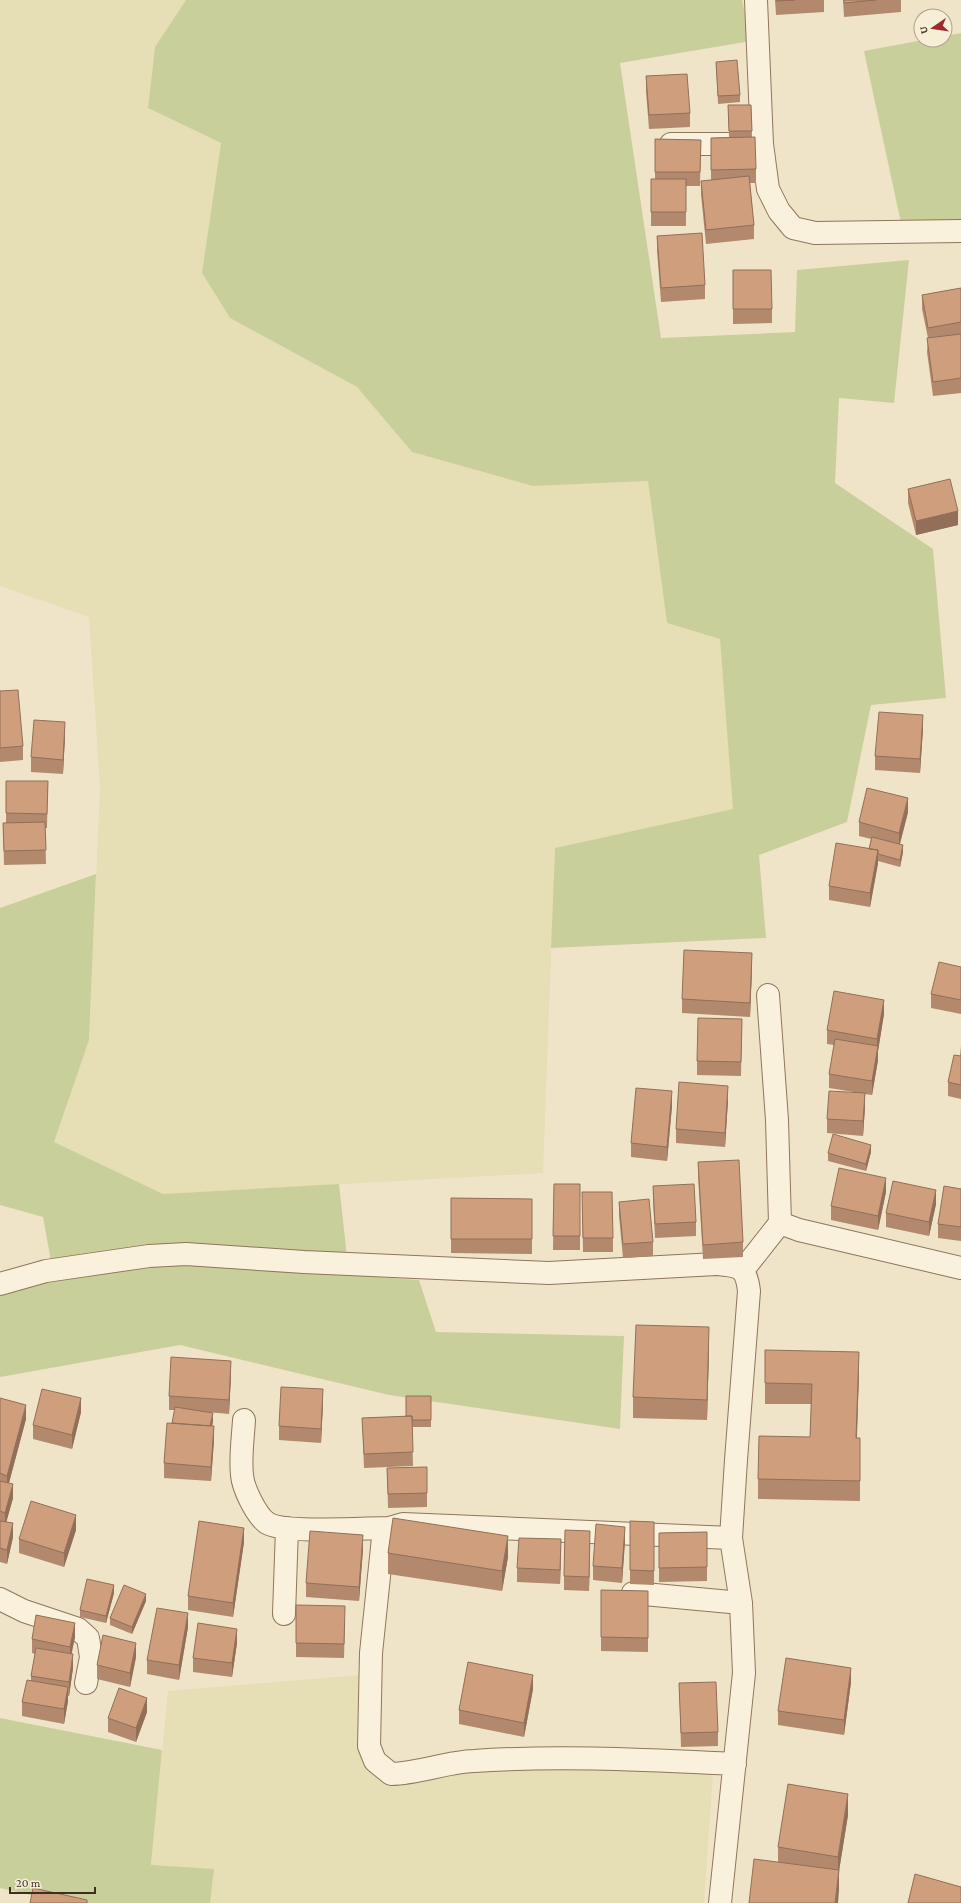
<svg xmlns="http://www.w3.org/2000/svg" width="961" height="1903" font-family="'Crimson Pro',serif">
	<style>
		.farmland { fill: #e6deb5 }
		.green { fill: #c9cf9b }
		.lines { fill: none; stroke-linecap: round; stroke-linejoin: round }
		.street-casing { stroke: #8d765c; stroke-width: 24 }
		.street { stroke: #faf1dc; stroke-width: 22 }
		.wall { fill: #b2896c }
		.shaded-wall { fill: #916f58 }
		.building { fill: #cf9f7d; stroke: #916f58 }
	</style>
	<rect width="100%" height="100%" fill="#f0e4c8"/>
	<path class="farmland" d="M 0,0 L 186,0 L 155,47 L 148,108 L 221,143 L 202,273 L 230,318 L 357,387 L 412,452 L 533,486 L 648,481 L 667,623 L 720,639 L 734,809 L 555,848 L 543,1173 L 163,1194 L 53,1142 L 89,1040 L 100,788 L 89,617 L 0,586 Z
		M 361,1675 L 373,1767 L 714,1759 L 704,1903 L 210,1903 L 213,1869 L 151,1866 L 168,1691 Z"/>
	<path class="green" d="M 186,0 L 742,0 L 751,41 L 620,63 L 661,338 L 795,332 L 797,270 L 909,260 L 894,403 L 839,398 L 835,483 L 933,549 L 946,698 L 871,705 L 847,822 L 759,855 L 766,938 L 551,948 L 555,848 L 733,809 L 720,639 L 667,623 L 648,481 L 533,486 L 412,452 L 357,387 L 230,318 L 202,273 L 221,143 L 148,108 L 155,47 Z
		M 961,33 L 961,220 L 901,223 L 864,51 L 923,40 L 945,40 L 945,36 Z
		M 96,874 L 89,1040 L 54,1142 L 163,1194 L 339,1184 L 349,1275 L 419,1280 L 436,1332 L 624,1336 L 620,1429 L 389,1395 L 180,1345 L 0,1377 L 0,1290 L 54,1278 L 43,1217 L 0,1205 L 0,908 Z
		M 0,1718 L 162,1750 L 151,1865 L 214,1869 L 210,1903 L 66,1903 L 0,1888 Z"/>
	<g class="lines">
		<g class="street-casing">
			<path id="street" d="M 756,0 L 762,144 L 768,189 L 779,211 L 793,228 L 815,233 L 961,231
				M 671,144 L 741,144
				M 780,1223 L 799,1230 L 961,1268
				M 743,1270 L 780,1223 L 777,1120 L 768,995
				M 0,1284 L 46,1271 L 149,1256 L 186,1254 L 304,1262 L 549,1273 L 716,1264 C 739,1266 746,1266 749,1291 L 736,1460 L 731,1538 L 741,1603 L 744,1673 L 720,1903
				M 244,1420 C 243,1438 240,1457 242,1475 C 243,1488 256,1515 267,1523 C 284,1534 365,1528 389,1528 L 403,1524 L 731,1538
				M 389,1528 L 383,1538 L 371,1653 L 369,1746 L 375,1761 L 391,1774 C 420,1773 446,1762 474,1761 C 561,1755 648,1760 735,1764
				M 633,1593 L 741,1603
				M 0,1599 L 24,1611 L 78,1629 L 88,1638 L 91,1657 L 86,1683
				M 284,1614 L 287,1528"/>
		</g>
		<use href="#street" class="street"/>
	</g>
	<path class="wall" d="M 775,0 L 824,0 L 824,12 L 776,15 Z
		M 843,0 L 901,0 L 901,12 L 844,17 Z
		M 716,62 L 740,95 L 740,102 L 718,104 Z
		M 646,76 L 690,113 L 690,127 L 649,129 L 646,91 Z
		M 728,105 L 751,105 L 752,137 L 756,169 L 756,183 L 750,183 L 754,225 L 754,239 L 706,244 L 701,195 L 701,181 L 711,180 L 711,138 L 729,137 Z
		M 655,139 L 701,140 L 700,186 L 686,186 L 686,226 L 651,226 L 651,179 L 655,179 Z
		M 657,236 L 705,285 L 705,299 L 661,302 L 657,250 Z
		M 733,270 L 772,309 L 772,323 L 733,324 Z
		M 961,288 L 961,393 L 933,396 L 927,352 L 928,338 L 922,309 L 922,295 Z
		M 908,489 L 958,525 L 916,535 L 908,503 Z
		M 0,691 L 23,746 L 23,760 L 0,762 Z
		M 923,729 L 920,773 L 875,770 L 875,756 Z
		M 65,736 L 63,774 L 31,772 L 31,757 Z
		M 6,781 L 48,781 L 47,828 L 45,828 L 46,864 L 4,865 L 3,823 L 6,823 Z
		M 908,812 L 900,844 L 903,852 L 900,867 L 878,861 L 870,907 L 829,900 L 829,886 L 869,849 L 871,839 L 859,836 L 859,822 Z
		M 752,967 L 750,1017 L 682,1013 L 682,999 Z
		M 961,967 L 961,1014 L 931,1008 L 931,994 Z
		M 884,1014 L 878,1051 L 878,1060 L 872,1095 L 865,1094 L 865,1107 L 863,1136 L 827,1133 L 827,1119 L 860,1093 L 829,1088 L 829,1074 L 834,1045 L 827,1044 L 827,1030 Z
		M 742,1019 L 741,1076 L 697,1075 L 697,1061 Z
		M 961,1046 L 961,1099 L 948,1096 L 948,1082 L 960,1056 Z
		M 728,1100 L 725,1147 L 676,1143 L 676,1129 Z
		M 672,1106 L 667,1161 L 631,1157 L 631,1143 Z
		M 871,1152 L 866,1171 L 828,1161 L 828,1153 Z
		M 698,1162 L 743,1242 L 743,1257 L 703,1259 L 698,1176 Z
		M 554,1184 L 580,1184 L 580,1250 L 553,1250 Z
		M 653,1186 L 696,1222 L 696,1236 L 655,1238 L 653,1200 Z
		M 961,1189 L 961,1241 L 938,1238 L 938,1224 Z
		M 886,1192 L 878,1230 L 831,1220 L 831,1206 Z
		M 451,1198 L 532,1199 L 532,1254 L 451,1253 Z
		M 619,1202 L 653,1242 L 653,1256 L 623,1258 L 619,1216 Z
		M 936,1204 L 929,1236 L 886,1227 L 886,1213 Z
		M 582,1206 L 613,1238 L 613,1252 L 583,1252 Z
		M 709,1348 L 707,1420 L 633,1418 L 633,1397 Z
		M 765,1350 L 859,1372 L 857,1438 L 860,1458 L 860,1501 L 758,1499 L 758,1479 L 810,1437 L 811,1404 L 765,1404 Z
		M 231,1375 L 229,1414 L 207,1412 L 213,1421 L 212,1426 L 214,1440 L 211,1481 L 164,1478 L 164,1463 L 175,1410 L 169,1410 L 169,1396 Z
		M 431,1396 L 431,1427 L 412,1427 L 413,1466 L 364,1468 L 362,1418 L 406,1416 Z
		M 0,1398 L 26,1419 L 9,1483 L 13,1498 L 6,1522 L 13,1537 L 7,1564 L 0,1562 Z
		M 323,1403 L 321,1443 L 279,1440 L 279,1426 Z
		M 81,1412 L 72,1449 L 33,1439 L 33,1425 Z
		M 387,1468 L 427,1493 L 427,1507 L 388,1508 Z
		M 630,1521 L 654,1522 L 654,1585 L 630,1584 Z
		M 76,1530 L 64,1567 L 19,1553 L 19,1539 Z
		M 707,1532 L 707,1581 L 659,1582 L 659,1533 Z
		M 625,1541 L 622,1583 L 593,1580 L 593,1566 Z
		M 244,1542 L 233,1617 L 188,1610 L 188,1596 Z
		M 590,1545 L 589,1591 L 564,1590 L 564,1576 Z
		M 363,1549 L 359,1601 L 306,1597 L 306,1583 Z
		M 388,1553 L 508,1557 L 502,1591 L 388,1574 Z
		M 561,1553 L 560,1584 L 517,1582 L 517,1568 Z
		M 601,1590 L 648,1591 L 648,1652 L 601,1651 Z
		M 114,1593 L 106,1623 L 80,1617 L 80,1610 Z
		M 146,1601 L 132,1634 L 110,1625 L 110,1618 Z
		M 345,1621 L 344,1658 L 296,1657 L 296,1643 Z
		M 188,1627 L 179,1680 L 147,1674 L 147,1660 Z
		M 75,1637 L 71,1653 L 73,1668 L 69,1696 L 68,1696 L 68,1701 L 64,1724 L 22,1716 L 22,1702 L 31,1681 L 31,1676 L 35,1654 L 32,1653 L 32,1639 Z
		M 237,1643 L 232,1677 L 193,1672 L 193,1658 Z
		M 136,1657 L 130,1687 L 97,1679 L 97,1665 Z
		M 851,1682 L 844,1735 L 778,1725 L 778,1711 Z
		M 679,1683 L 718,1732 L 718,1746 L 681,1747 Z
		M 533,1689 L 524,1737 L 459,1724 L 459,1710 Z
		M 147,1712 L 136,1742 L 108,1732 L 108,1718 Z
		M 848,1815 L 839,1871 L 839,1890 L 778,1862 L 778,1847 Z"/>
	<path class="shaded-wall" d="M 958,511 L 958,525 L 916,535 L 916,521 Z
		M 923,715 L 923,729 L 920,773 L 920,759 Z
		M 65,722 L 65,736 L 63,774 L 63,760 Z
		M 908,798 L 908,812 L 899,847 L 899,833 Z
		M 903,845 L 903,852 L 900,867 L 900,860 Z
		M 878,850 L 878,864 L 870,907 L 870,893 Z
		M 752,953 L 752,967 L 750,1017 L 750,1003 Z
		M 884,1000 L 884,1014 L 878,1051 L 878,1060 L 872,1095 L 872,1081 L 877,1048 L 877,1039 Z
		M 728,1086 L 728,1100 L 725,1147 L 725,1133 Z
		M 672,1091 L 672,1106 L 667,1161 L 667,1147 Z
		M 865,1093 L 865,1107 L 863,1136 L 863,1121 Z
		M 871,1145 L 871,1152 L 866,1171 L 866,1164 Z
		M 886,1178 L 886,1192 L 878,1230 L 878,1216 Z
		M 936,1190 L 936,1204 L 929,1236 L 929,1222 Z
		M 709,1327 L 709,1348 L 707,1420 L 707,1400 Z
		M 859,1352 L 859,1372 L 856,1458 L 856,1438 Z
		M 231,1361 L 231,1375 L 229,1414 L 229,1400 Z
		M 323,1389 L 323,1403 L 321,1443 L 321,1429 Z
		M 81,1398 L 81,1412 L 72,1449 L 72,1435 Z
		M 26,1405 L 26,1419 L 7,1490 L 7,1476 Z
		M 213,1413 L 213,1421 L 210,1438 L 210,1430 Z
		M 214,1426 L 214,1440 L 211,1481 L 211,1467 Z
		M 13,1484 L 13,1498 L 5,1527 L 5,1513 Z
		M 76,1515 L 76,1530 L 64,1567 L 64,1553 Z
		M 13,1523 L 13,1537 L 7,1564 L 7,1550 Z
		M 625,1527 L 625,1541 L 622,1583 L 622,1568 Z
		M 244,1528 L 244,1542 L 233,1617 L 233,1603 Z
		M 590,1531 L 590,1545 L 589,1591 L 589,1577 Z
		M 363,1535 L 363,1549 L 359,1601 L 359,1587 Z
		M 508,1536 L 508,1557 L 502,1591 L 502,1571 Z
		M 561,1539 L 561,1553 L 560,1584 L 560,1570 Z
		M 114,1585 L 114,1593 L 106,1623 L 106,1616 Z
		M 146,1594 L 146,1601 L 132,1634 L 132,1627 Z
		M 188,1613 L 188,1627 L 179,1680 L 179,1665 Z
		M 75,1623 L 75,1637 L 70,1662 L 70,1647 Z
		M 237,1629 L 237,1643 L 232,1677 L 232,1663 Z
		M 136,1643 L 136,1657 L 130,1687 L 130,1673 Z
		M 73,1654 L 73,1668 L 69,1696 L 69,1682 Z
		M 851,1668 L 851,1682 L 844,1735 L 844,1720 Z
		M 533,1675 L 533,1689 L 524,1737 L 524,1723 Z
		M 68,1687 L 68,1701 L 64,1724 L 64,1709 Z
		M 147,1698 L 147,1712 L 136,1742 L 136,1728 Z
		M 848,1794 L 848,1815 L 839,1871 L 839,1890 L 838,1903 L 835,1903 L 838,1877 L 838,1857 Z"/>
	<path class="building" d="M 776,0 L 795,0 L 776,1 Z
		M 844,0 L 876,0 L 844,3 Z
		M 737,60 L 740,95 L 718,96 L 716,62 Z
		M 687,74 L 690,113 L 649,115 L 646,76 Z
		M 728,105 L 751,105 L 752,131 L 729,131 Z
		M 755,137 L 756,169 L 711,170 L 711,138 Z
		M 655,139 L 701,140 L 700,172 L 655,172 Z
		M 749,176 L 754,225 L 706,230 L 701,181 Z
		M 651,179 L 686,179 L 686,212 L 651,212 Z
		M 702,233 L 705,285 L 661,288 L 657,236 Z
		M 733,270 L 771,270 L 772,309 L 733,309 Z
		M 961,288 L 961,322 L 928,328 L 922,295 Z
		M 961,334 L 961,378 L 933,382 L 927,338 Z
		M 950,479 L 958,511 L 916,521 L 908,489 Z
		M 18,690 L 23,746 L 0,748 L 0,691 Z
		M 879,712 L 923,715 L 920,759 L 875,756 Z
		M 34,720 L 65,722 L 63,760 L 31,757 Z
		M 6,781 L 48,781 L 47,814 L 6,813 Z
		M 867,788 L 908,798 L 899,833 L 859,822 Z
		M 45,822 L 46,850 L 4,851 L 3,823 Z
		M 872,837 L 903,845 L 900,860 L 878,854 L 878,850 L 869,849 Z
		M 836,843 L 878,850 L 870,893 L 829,886 Z
		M 684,950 L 752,953 L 750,1003 L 682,999 Z
		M 939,962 L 961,967 L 961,1000 L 931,994 Z
		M 834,991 L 884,1000 L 877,1039 L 827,1030 Z
		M 698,1018 L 742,1019 L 741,1062 L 697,1061 Z
		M 835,1039 L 878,1046 L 872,1081 L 829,1074 Z
		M 954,1055 L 961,1056 L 961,1085 L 948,1082 Z
		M 679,1082 L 728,1086 L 725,1133 L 676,1129 Z
		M 636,1088 L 672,1091 L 667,1147 L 631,1143 Z
		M 829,1091 L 865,1093 L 863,1121 L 827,1119 Z
		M 833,1134 L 871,1145 L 866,1164 L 828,1153 Z
		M 739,1160 L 743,1242 L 703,1245 L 698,1162 Z
		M 839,1168 L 886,1178 L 878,1216 L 831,1206 Z
		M 893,1181 L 936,1190 L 929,1222 L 886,1213 Z
		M 554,1184 L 580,1184 L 580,1236 L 553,1236 Z
		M 694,1184 L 696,1222 L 655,1224 L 653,1186 Z
		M 944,1186 L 961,1189 L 961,1227 L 938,1224 Z
		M 582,1192 L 612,1192 L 613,1238 L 583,1238 Z
		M 451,1198 L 532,1199 L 532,1239 L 451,1239 Z
		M 649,1199 L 653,1242 L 623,1244 L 619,1202 Z
		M 636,1325 L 709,1327 L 707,1400 L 633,1397 Z
		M 765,1350 L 859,1352 L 856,1438 L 860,1438 L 860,1481 L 758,1479 L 759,1436 L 810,1437 L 812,1384 L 765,1383 Z
		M 171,1357 L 231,1361 L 229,1400 L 169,1396 Z
		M 281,1387 L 323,1389 L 321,1429 L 279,1426 Z
		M 42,1389 L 81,1398 L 72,1435 L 33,1425 Z
		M 406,1396 L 431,1396 L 431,1420 L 412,1420 L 412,1416 L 406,1416 Z
		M 0,1398 L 26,1405 L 7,1476 L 0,1473 Z
		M 175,1407 L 213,1413 L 210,1426 L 172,1423 Z
		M 412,1416 L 413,1452 L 364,1454 L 362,1418 Z
		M 167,1423 L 214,1426 L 211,1467 L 164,1463 Z
		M 427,1467 L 427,1493 L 388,1494 L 387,1468 Z
		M 0,1481 L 13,1484 L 5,1513 L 0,1511 Z
		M 31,1501 L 76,1515 L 64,1553 L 19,1539 Z
		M 393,1518 L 508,1536 L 502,1571 L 388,1553 Z
		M 0,1521 L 13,1523 L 7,1550 L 0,1548 Z
		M 199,1521 L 244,1528 L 233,1603 L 188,1596 Z
		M 630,1521 L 654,1522 L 654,1571 L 630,1570 Z
		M 596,1524 L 625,1527 L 622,1568 L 593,1566 Z
		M 565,1530 L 590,1531 L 589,1577 L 564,1576 Z
		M 310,1531 L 363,1535 L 359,1587 L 306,1583 Z
		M 707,1532 L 707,1567 L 659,1568 L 659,1533 Z
		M 519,1538 L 561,1539 L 560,1570 L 517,1568 Z
		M 87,1579 L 114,1585 L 106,1616 L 80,1610 Z
		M 124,1585 L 146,1594 L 132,1627 L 110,1618 Z
		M 601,1590 L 648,1591 L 648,1638 L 601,1637 Z
		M 296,1605 L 345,1606 L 344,1644 L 296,1643 Z
		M 157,1608 L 188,1613 L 179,1665 L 147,1660 Z
		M 36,1615 L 75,1623 L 70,1647 L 32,1639 Z
		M 198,1623 L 237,1629 L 232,1663 L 193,1658 Z
		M 103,1635 L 136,1643 L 130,1673 L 97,1665 Z
		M 36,1648 L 73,1654 L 69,1682 L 31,1676 Z
		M 786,1658 L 851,1668 L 844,1720 L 778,1711 Z
		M 468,1662 L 533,1675 L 524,1723 L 459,1710 Z
		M 27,1680 L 68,1687 L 64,1709 L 22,1702 Z
		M 716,1682 L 718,1732 L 681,1733 L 679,1683 Z
		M 119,1688 L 147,1698 L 136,1728 L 108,1718 Z
		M 788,1784 L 848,1794 L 838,1857 L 778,1847 Z
		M 754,1859 L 839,1870 L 835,1903 L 749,1903 Z
		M 915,1874 L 961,1887 L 961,1903 L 908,1903 Z
		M 33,1888 L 87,1900 L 87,1903 L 30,1903 Z"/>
	<g transform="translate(933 28) rotate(257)"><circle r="19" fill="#f7eed8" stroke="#ada18e"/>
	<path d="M0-3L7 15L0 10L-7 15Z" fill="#9e2a2b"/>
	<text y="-6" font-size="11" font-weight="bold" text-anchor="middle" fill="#3d2e20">U</text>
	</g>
	<path d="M10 1887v6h85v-6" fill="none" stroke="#3d2e20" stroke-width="2"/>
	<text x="16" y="1887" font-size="12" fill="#3d2e20" stroke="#f7eed8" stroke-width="3" paint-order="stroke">20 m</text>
</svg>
